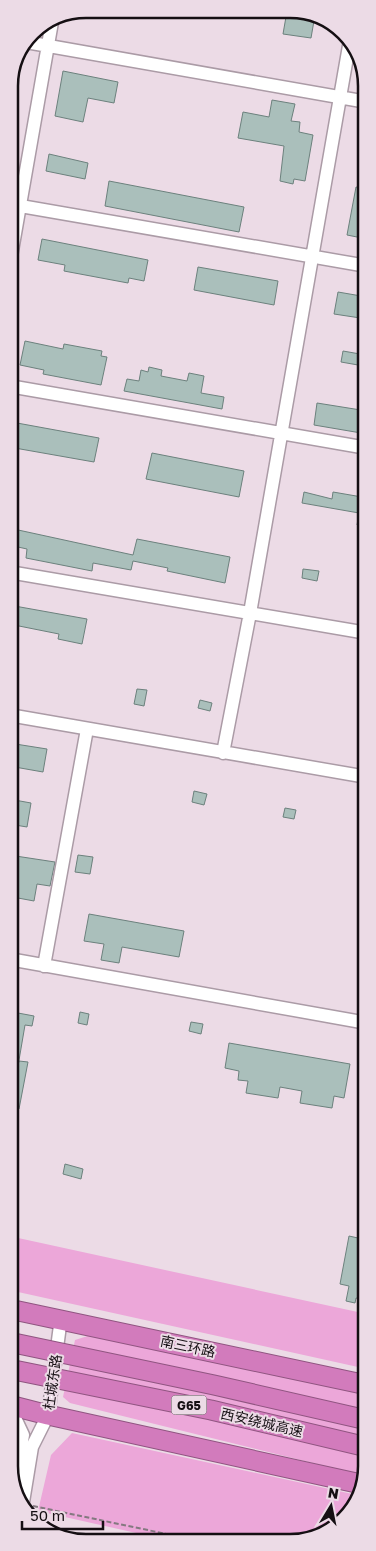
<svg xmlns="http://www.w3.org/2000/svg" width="376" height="1551" font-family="'Golos Text','Noto Sans SC',sans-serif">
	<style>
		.green { fill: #eca7d9 }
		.building { fill: #aabfbb; stroke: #6c817d }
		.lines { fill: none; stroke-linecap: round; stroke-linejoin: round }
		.minor-casing { stroke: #ab9ba6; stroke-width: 15 }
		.highway-casing { stroke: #905581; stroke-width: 21 }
		.path { stroke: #847980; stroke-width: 2; stroke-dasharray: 5 2.5; stroke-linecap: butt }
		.minor { stroke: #fff; stroke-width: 12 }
		.highway { stroke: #d27bbc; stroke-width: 19 }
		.highway-bridge-casing { stroke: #905581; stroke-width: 21; stroke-linecap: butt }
		.highway-bridge { stroke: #d27bbc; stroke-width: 19 }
		.labels { text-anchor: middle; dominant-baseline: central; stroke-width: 4; stroke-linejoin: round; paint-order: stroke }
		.shield { fill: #ecdbe6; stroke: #564c52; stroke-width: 1 }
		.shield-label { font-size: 12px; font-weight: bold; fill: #150f13 }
		.street-label { font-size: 14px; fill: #150f13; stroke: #ecdbe6 }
		.rim { fill: none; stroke: #150f13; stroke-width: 2.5 }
	</style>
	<rect width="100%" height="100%" fill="#ecdbe6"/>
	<path class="green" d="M 9,1236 L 367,1314 L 367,1369 L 9,1290 Z
		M 94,1334 L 367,1394 L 367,1470 L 365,1476 L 70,1403 L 63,1397 L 75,1340 Z
		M 72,1433 L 357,1495 L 348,1516 L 301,1542 L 172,1541 L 38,1511 L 51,1455 Z"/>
	<path class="building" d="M 287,11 L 310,11 L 315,15 L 311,38 L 283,34 Z
		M 63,71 L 118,82 L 114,103 L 88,98 L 83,122 L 55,116 Z
		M 272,100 L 295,104 L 291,121 L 300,122 L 299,132 L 313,135 L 305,181 L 294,179 L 293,184 L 280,181 L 284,146 L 238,138 L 243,112 L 269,117 Z
		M 49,154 L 88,163 L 85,179 L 46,171 Z
		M 109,181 L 244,207 L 239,232 L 105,206 Z
		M 356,187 L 367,189 L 367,239 L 347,235 Z
		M 42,239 L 148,260 L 144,281 L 129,278 L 128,283 L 64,271 L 65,265 L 38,260 Z
		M 198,267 L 278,281 L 274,305 L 194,290 Z
		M 338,292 L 367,297 L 367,319 L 334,314 Z
		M 25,341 L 63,349 L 64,344 L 102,351 L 101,356 L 107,357 L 101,385 L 43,374 L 44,370 L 20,365 Z
		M 343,351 L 360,354 L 358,365 L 341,362 Z
		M 149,367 L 162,370 L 161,376 L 187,381 L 189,373 L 204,376 L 201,393 L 224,397 L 222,409 L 124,391 L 127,379 L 139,381 L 141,370 L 148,372 Z
		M 317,403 L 367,411 L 367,434 L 314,425 Z
		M 17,423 L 99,438 L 94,462 L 9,447 L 9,430 L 15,431 Z
		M 152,453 L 244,471 L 239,497 L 146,479 Z
		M 304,492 L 332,499 L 333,492 L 362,497 L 362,494 L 367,495 L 367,527 L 357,525 L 359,513 L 302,503 Z
		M 9,528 L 133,555 L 137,539 L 230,557 L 225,583 L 167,571 L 168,568 L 133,561 L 131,570 L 93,563 L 92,571 L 26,558 L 27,549 L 9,545 Z
		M 303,569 L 319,571 L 317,581 L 302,578 Z
		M 9,605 L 87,619 L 82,644 L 58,639 L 59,634 L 9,624 Z
		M 137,689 L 147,690 L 144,706 L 134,704 Z
		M 200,700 L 212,703 L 210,711 L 198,708 Z
		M 9,743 L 47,749 L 43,772 L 9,766 Z
		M 194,791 L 207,794 L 204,805 L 192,802 Z
		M 9,799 L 31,803 L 27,827 L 9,824 Z
		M 285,808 L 296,810 L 294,819 L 283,817 Z
		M 9,855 L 55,862 L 50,886 L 37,884 L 34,901 L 18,898 L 14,920 L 9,920 Z
		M 78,855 L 93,857 L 90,874 L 75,872 Z
		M 89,914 L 184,931 L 179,957 L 122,947 L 119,963 L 101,960 L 104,944 L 84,941 Z
		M 80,1012 L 89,1014 L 87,1025 L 78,1023 Z
		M 18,1013 L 34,1016 L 32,1026 L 25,1025 L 18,1066 L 9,1063 Z
		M 191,1022 L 203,1024 L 201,1034 L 189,1031 Z
		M 229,1043 L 350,1064 L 344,1098 L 334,1096 L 332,1108 L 300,1103 L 302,1091 L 280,1087 L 278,1098 L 246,1093 L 248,1081 L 238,1080 L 239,1071 L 225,1068 Z
		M 19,1061 L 28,1062 L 19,1109 L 9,1107 Z
		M 65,1164 L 83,1169 L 81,1179 L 63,1174 Z
		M 363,1175 L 367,1175 L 367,1201 L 358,1199 Z
		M 349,1236 L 367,1240 L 367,1289 L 363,1288 L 361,1299 L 356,1298 L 355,1303 L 346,1301 L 349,1286 L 340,1284 Z"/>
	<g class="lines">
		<g class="minor-casing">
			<path id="minor" d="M 26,42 L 367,102
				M 9,204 L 367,266
				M 9,268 L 52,22
				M 9,386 L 367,448
				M 9,572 L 367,633
				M 9,715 L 367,777
				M 223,753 L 250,613 L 350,40
				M 9,959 L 367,1023
				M 44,966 L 87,729
				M 9,1405 L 23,1435 L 14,1486
				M 23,1502 L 32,1447 L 48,1415 L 61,1318"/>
		</g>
		<g class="highway-casing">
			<path id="highway" d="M 9,1309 L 367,1385
				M 9,1405 L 48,1415 L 361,1484"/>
		</g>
		<path class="path" d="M 33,1506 L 200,1541"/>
		<use href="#minor" class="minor"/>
		<use href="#highway" class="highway"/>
		<g class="highway-bridge-casing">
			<path id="highway-bridge" d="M 9,1342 L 214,1385 L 367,1420
				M 9,1369 L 211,1410 L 367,1447"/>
		</g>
		<use href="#highway-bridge" class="highway-bridge"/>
	</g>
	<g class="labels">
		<rect class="shield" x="171.5" y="1395.5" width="35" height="19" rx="4"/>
		<g class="shield-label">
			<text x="189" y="1405">G65</text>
		</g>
		<g class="street-label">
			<text transform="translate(188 1346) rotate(12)">南三环路</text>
			<text transform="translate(52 1382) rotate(-82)">杜城东路</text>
			<text transform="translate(262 1422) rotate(13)">西安绕城高速</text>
		</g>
	</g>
	<path d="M0 0H376V1551H0ZM86 18H290A68 68 0 0 1 358 86V1466A68 68 0 0 1 290 1534H86A68 68 0 0 1 18 1466V86A68 68 0 0 1 86 18Z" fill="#ecdbe6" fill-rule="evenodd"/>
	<path class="rim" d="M86 18H290A68 68 0 0 1 358 86V1466A68 68 0 0 1 290 1534H86A68 68 0 0 1 18 1466V86A68 68 0 0 1 86 18Z"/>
	<g transform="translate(331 1506) rotate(10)" stroke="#ecdbe6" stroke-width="4" paint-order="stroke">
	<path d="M0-4L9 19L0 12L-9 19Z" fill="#150f13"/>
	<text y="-8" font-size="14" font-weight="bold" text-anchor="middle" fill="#150f13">N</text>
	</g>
	<path d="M22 1521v8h81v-8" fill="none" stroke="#150f13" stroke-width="2.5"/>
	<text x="30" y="1521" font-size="15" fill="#150f13" stroke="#ecdbe6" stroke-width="4" paint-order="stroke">50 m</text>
</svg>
